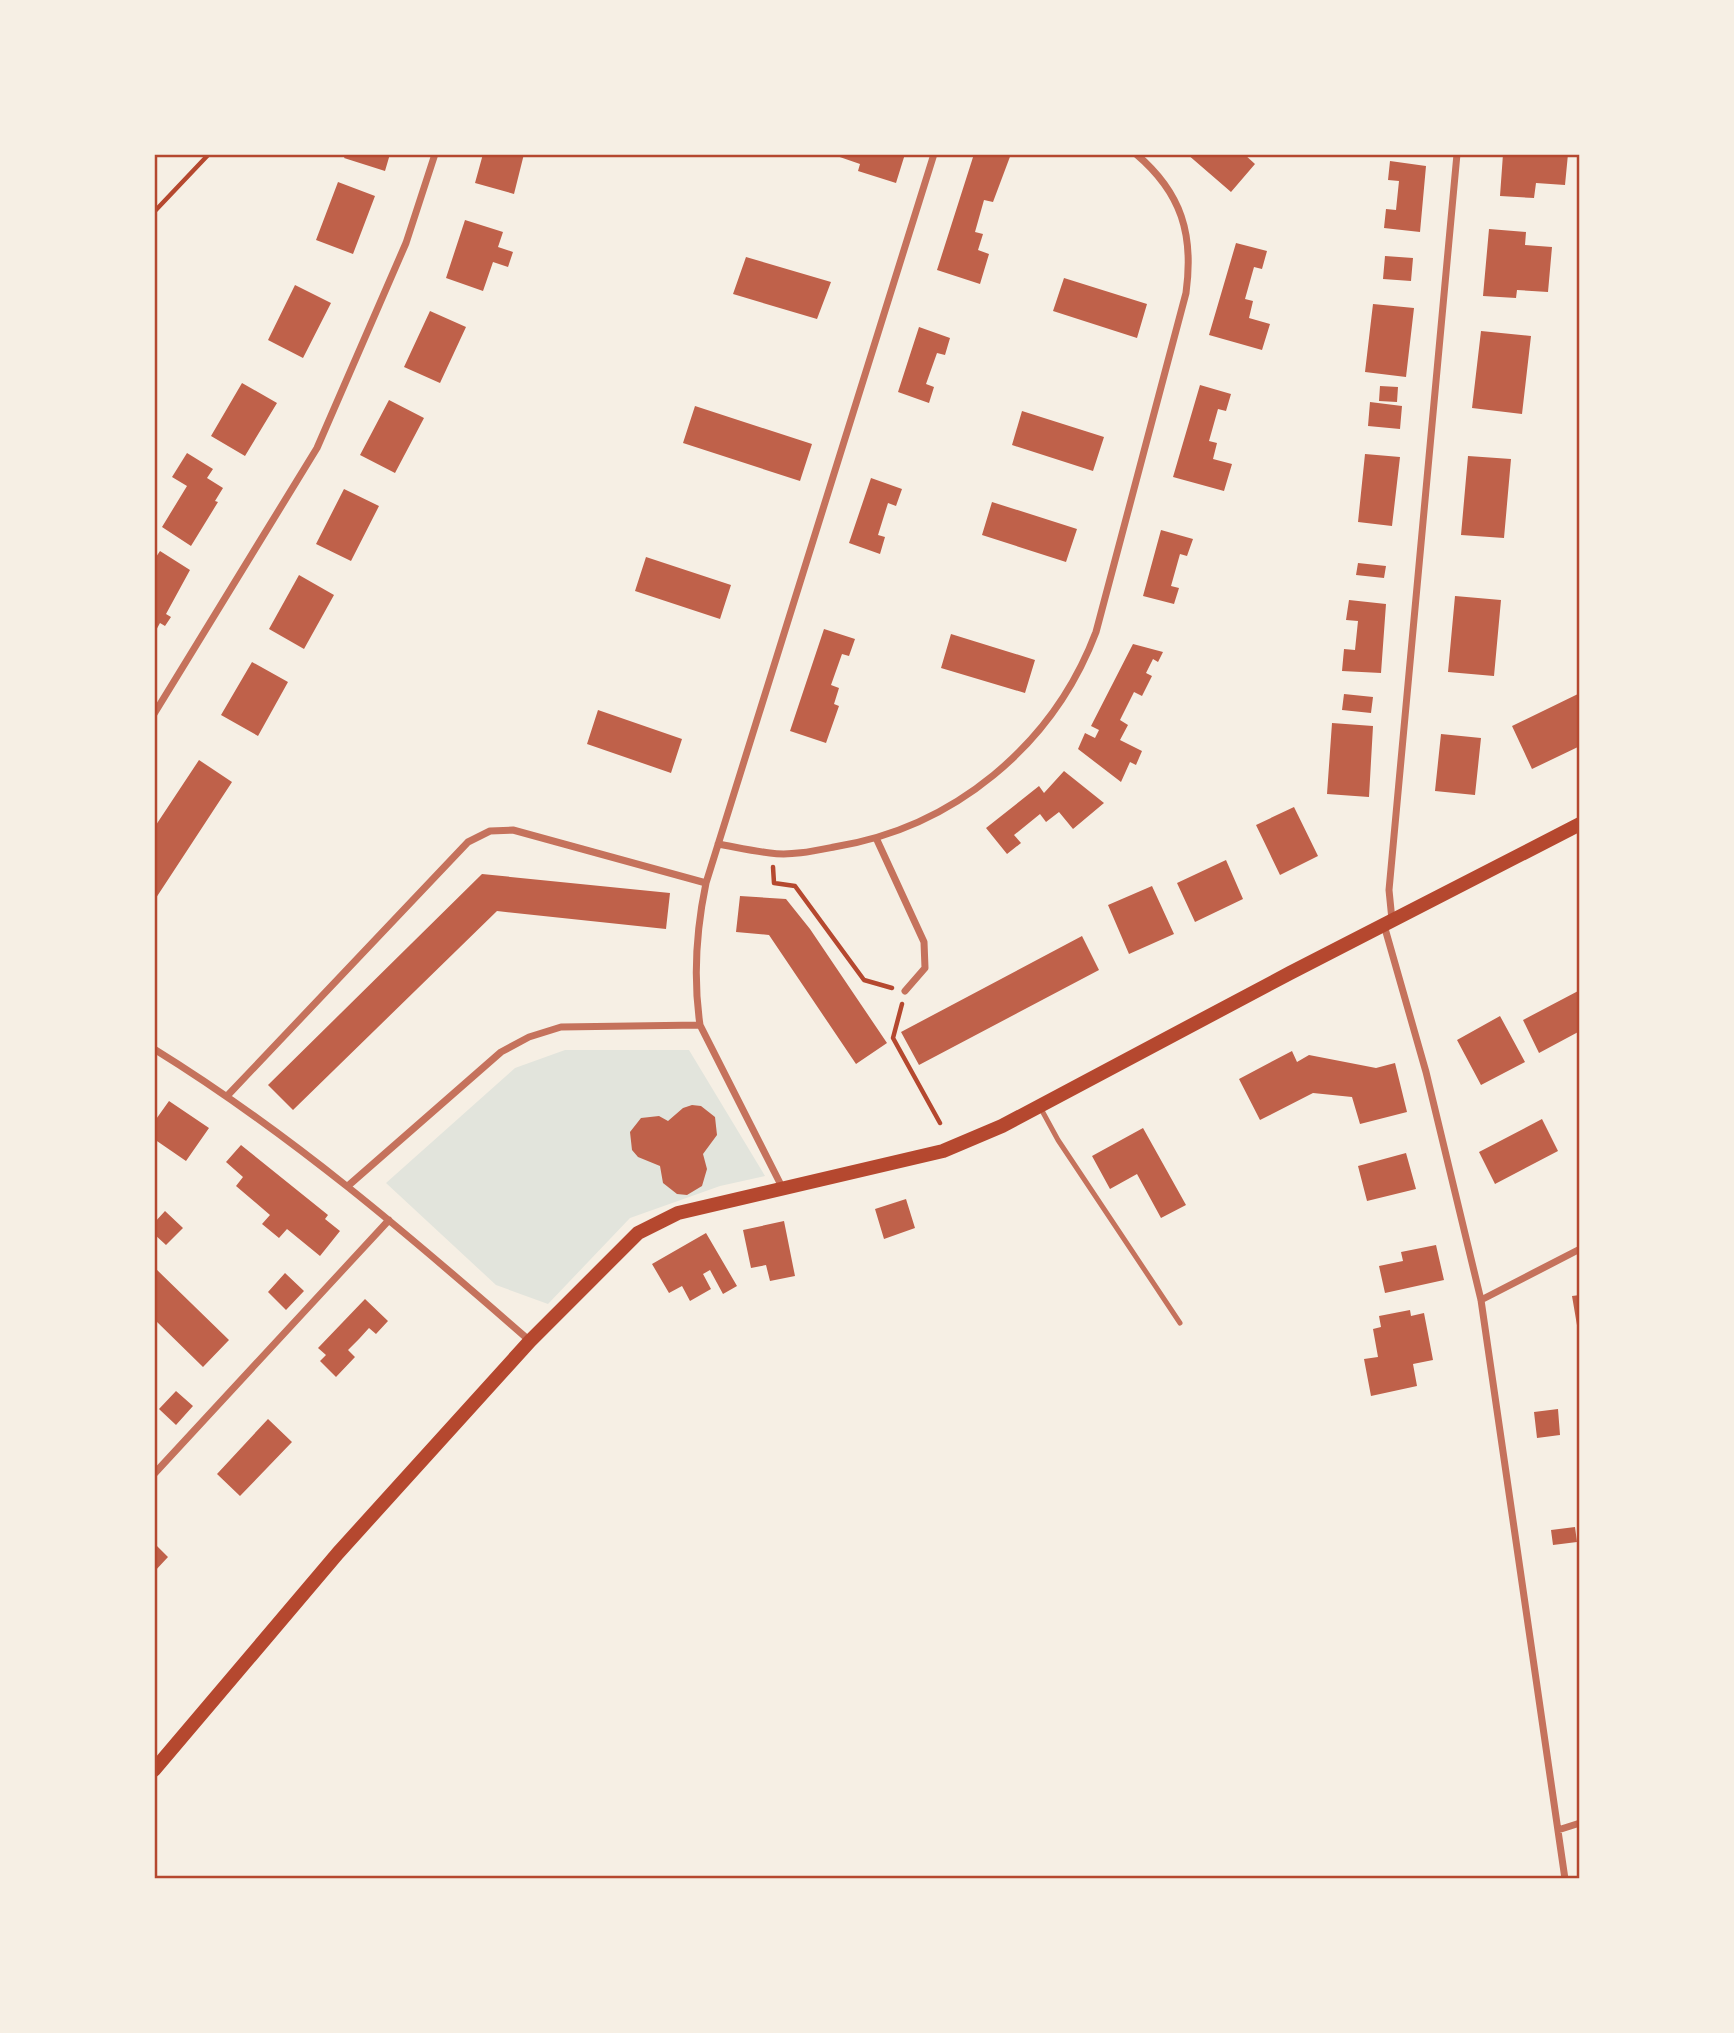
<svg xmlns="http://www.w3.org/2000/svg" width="1734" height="2033" font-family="'Sofia Sans Condensed',sans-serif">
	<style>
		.green { fill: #e2e4dc }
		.building { fill: #bf614a }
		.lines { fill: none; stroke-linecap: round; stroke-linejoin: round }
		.path { stroke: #b5482f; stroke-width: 4.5 }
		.service { stroke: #c5725c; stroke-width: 5 }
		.minor { stroke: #c5725c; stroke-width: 7 }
		.secondary { stroke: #b5482f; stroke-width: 14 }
		.neatline { fill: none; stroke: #b5482f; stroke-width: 2.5 }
	</style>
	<rect width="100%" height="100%" fill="#f6efe4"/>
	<path class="green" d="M 565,1050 L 689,1050 L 765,1176 L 720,1186 L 630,1218 L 548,1304 L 496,1285 L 386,1183 L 515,1068 Z"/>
	<path class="building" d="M 346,154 L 390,154 L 385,171 L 344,158 Z
		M 483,154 L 524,154 L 514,194 L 475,183 Z
		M 831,154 L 905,154 L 896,183 L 858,171 L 860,164 Z
		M 974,154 L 1011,154 L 993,202 L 984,200 L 975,232 L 983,234 L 978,250 L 989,254 L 980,284 L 937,270 Z
		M 1187,154 L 1244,154 L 1255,164 L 1231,192 Z
		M 1503,154 L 1568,154 L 1565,185 L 1536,183 L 1534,198 L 1500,196 Z
		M 1390,161 L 1426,166 L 1420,232 L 1384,228 L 1386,209 L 1396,210 L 1399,181 L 1388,180 Z
		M 338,182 L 375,196 L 353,254 L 316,240 Z
		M 465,220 L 503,232 L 498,247 L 513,252 L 508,267 L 493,262 L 483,291 L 446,278 Z
		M 1489,229 L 1526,232 L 1525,245 L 1552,247 L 1548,292 L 1517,290 L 1516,298 L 1483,296 Z
		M 1236,243 L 1267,251 L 1262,269 L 1254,267 L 1245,299 L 1253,301 L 1249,318 L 1270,324 L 1262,350 L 1209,335 Z
		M 1385,256 L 1413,258 L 1411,281 L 1383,279 Z
		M 746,257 L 831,282 L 817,319 L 733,294 Z
		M 1064,278 L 1147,304 L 1137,338 L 1053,311 Z
		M 295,285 L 331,303 L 303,358 L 268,340 Z
		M 1373,304 L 1414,308 L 1406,377 L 1365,372 Z
		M 430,311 L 466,327 L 440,383 L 404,367 Z
		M 919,327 L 950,338 L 945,355 L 937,353 L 926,384 L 934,387 L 929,403 L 898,392 Z
		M 1481,331 L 1531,336 L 1522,414 L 1472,408 Z
		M 242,383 L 277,403 L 245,456 L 211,436 Z
		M 1200,385 L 1231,394 L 1226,411 L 1218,409 L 1209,441 L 1217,443 L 1213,459 L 1232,464 L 1224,491 L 1173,477 Z
		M 1380,386 L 1398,387 L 1397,402 L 1379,401 Z
		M 389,400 L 424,418 L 395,473 L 360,455 Z
		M 1370,402 L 1402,406 L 1400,429 L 1368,426 Z
		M 695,406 L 812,444 L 800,481 L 683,443 Z
		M 1022,411 L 1104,437 L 1093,471 L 1012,445 Z
		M 187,453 L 213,469 L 207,478 L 223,488 L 215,501 L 218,502 L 191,546 L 162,527 L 187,486 L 172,477 Z
		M 1365,454 L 1400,457 L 1392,526 L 1358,522 Z
		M 1468,456 L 1511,459 L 1504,538 L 1461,535 Z
		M 871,478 L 902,489 L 896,506 L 888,503 L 878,535 L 885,537 L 880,554 L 849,543 Z
		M 344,489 L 379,506 L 351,561 L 316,544 Z
		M 992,502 L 1077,529 L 1066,562 L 982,535 Z
		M 1161,530 L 1193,539 L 1187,556 L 1180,554 L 1171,586 L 1179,588 L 1174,604 L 1143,596 Z
		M 160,551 L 190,570 L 166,614 L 171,617 L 165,626 L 160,623 L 154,634 L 154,560 Z
		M 646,557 L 731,585 L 720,619 L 635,591 Z
		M 1358,563 L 1386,566 L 1384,578 L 1356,575 Z
		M 299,575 L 334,595 L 304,649 L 269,629 Z
		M 1455,596 L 1501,600 L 1494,676 L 1448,672 Z
		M 1349,600 L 1386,604 L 1381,673 L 1342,671 L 1344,649 L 1355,650 L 1358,621 L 1346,620 Z
		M 824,629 L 855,639 L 849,656 L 842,654 L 831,685 L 839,688 L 834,704 L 839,706 L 826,743 L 790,731 Z
		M 951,634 L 1035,660 L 1025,693 L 941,668 Z
		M 1133,644 L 1163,652 L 1158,662 L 1153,659 L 1146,673 L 1152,676 L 1142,696 L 1134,692 L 1120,720 L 1128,725 L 1120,740 L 1142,751 L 1136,765 L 1130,762 L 1121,782 L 1078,749 L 1085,733 L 1095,738 L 1099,730 L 1091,726 Z
		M 252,662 L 288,682 L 258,736 L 221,715 Z
		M 1580,693 L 1580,746 L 1532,769 L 1512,726 Z
		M 1344,694 L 1373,697 L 1371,713 L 1342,710 Z
		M 598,710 L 682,739 L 671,773 L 587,744 Z
		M 1332,723 L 1373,726 L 1369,797 L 1327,794 Z
		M 1441,734 L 1481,738 L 1475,795 L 1435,791 Z
		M 199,760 L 232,782 L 154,901 L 154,828 Z
		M 1064,771 L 1104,803 L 1073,829 L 1059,812 L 1046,822 L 1040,814 L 1014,835 L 1021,843 L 1007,854 L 986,828 L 1039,786 L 1044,793 Z
		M 1294,807 L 1318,856 L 1280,875 L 1256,825 Z
		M 1226,860 L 1243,899 L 1195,922 L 1177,883 Z
		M 482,874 L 670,893 L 666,929 L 497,911 L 293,1110 L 268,1085 Z
		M 1152,886 L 1174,934 L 1129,954 L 1108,905 Z
		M 740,896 L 786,899 L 810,929 L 887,1043 L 856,1064 L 769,935 L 736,932 Z
		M 1082,936 L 1099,970 L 919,1065 L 901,1032 Z
		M 1580,990 L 1580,1031 L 1539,1053 L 1523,1020 Z
		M 1500,1016 L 1525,1062 L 1481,1085 L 1457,1040 Z
		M 1292,1051 L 1297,1062 L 1309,1055 L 1376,1068 L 1395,1063 L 1407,1112 L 1360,1124 L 1352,1097 L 1313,1093 L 1260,1120 L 1239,1079 Z
		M 169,1101 L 209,1128 L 186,1161 L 154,1139 L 154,1122 Z
		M 692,1105 L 701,1106 L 715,1117 L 717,1135 L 703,1154 L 707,1169 L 702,1186 L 687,1195 L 677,1194 L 663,1183 L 660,1166 L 638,1157 L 632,1150 L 630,1132 L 641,1118 L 659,1116 L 668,1121 L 683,1108 Z
		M 1542,1119 L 1558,1151 L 1495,1184 L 1479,1152 Z
		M 1143,1128 L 1186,1205 L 1161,1218 L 1137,1174 L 1110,1189 L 1092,1156 Z
		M 241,1145 L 328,1215 L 325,1219 L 340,1231 L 320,1256 L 287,1229 L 279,1238 L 262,1224 L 270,1215 L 236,1186 L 243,1177 L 226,1162 Z
		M 1406,1153 L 1416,1189 L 1367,1201 L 1358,1166 Z
		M 906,1199 L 915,1228 L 884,1239 L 875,1209 Z
		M 165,1211 L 183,1228 L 166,1245 L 154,1234 L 154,1223 Z
		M 784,1221 L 795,1276 L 770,1281 L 766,1265 L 751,1268 L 743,1230 Z
		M 706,1233 L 737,1286 L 723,1294 L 710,1270 L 703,1274 L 711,1289 L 690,1301 L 682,1286 L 669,1293 L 652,1264 Z
		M 1436,1245 L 1444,1280 L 1385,1293 L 1379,1266 L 1403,1261 L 1401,1252 Z
		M 154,1267 L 229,1340 L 203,1367 L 154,1319 Z
		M 285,1273 L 304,1291 L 286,1310 L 268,1292 Z
		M 1580,1295 L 1580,1337 L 1579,1337 L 1572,1296 Z
		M 365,1299 L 388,1321 L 376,1334 L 369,1328 L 359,1339 L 348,1350 L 355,1357 L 336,1377 L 320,1361 L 326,1355 L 318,1348 Z
		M 1410,1310 L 1411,1316 L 1424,1313 L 1433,1360 L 1413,1364 L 1417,1386 L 1371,1396 L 1364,1359 L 1378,1357 L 1373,1329 L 1381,1327 L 1379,1316 Z
		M 176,1391 L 193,1406 L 176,1425 L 159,1409 Z
		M 1558,1409 L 1560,1435 L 1537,1438 L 1534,1412 Z
		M 268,1419 L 292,1442 L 240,1496 L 217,1474 Z
		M 1575,1527 L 1577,1542 L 1553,1545 L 1551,1530 Z
		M 154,1543 L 168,1557 L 154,1572 Z"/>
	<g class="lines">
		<path class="path" d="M 154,212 L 209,154
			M 773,867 L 774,883 L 795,886 L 864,980 L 892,988
			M 902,1004 L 893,1038 L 940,1123"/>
		<path class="service" d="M 1040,1107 L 1058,1140 L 1180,1323"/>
		<path class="minor" d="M 154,714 L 317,448 L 406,243 L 435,154
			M 877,840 L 924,942 L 925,968 L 905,991
			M 718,844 C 735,847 753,851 770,853 C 791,856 814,851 834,847 C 953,828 1053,746 1096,632 L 1186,293 C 1194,235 1182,193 1136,154
			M 1392,920 L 1389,890 L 1457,154
			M 1384,925 L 1426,1072 L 1481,1300 L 1565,1879
			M 154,1049 C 290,1133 410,1236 530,1341
			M 228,1095 L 468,842 L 490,831 L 513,830 L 706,883
			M 349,1185 L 501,1052 L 529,1037 L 561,1027 L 700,1025
			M 783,1189 L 700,1025 C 693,977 696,931 706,883 L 934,154
			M 1481,1300 L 1580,1249
			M 154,1474 L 389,1220
			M 1558,1830 L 1580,1823"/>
		<path class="secondary" d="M 154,1770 L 338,1553 L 530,1341 L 638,1233 L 678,1213 L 943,1151 L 1002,1126 L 1290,973 L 1580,824"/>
	</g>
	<rect width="1734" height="2033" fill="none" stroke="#f6efe4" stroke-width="312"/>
	<rect x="156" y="156" width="1422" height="1721" class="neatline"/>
</svg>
